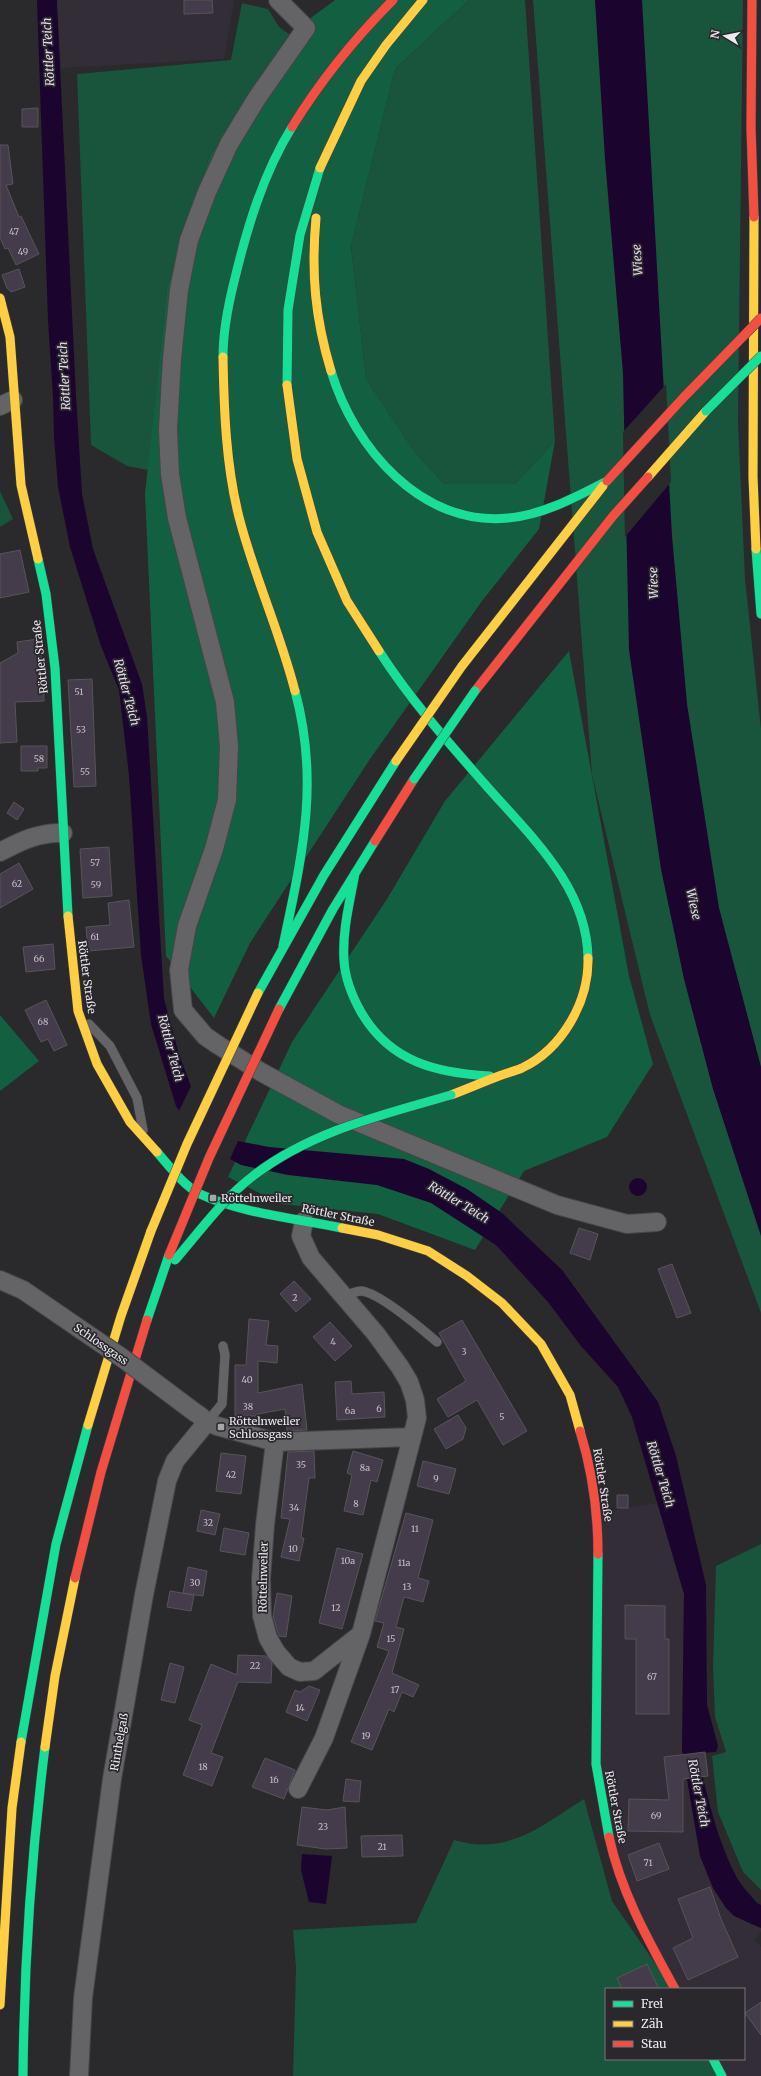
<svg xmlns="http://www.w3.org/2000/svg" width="761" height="2076" font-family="Merriweather,serif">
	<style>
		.built { fill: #322d36 }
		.green { fill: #19543c }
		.forest { fill: #135f42 }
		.water { fill: #1b042e }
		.pier { fill: #2a292c }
		.building { fill: #443c4b; stroke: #565557 }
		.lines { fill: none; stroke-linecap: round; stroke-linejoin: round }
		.lane-casing { stroke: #464548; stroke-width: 10 }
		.street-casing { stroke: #464548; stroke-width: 20 }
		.fast-casing { stroke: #464548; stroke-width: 10 }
		.slow-casing { stroke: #464548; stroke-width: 10 }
		.jam-casing { stroke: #464548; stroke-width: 10 }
		.lane { stroke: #646365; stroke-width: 9 }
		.street { stroke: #646365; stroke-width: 18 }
		.fast { stroke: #16e098; stroke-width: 9 }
		.slow { stroke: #ffcf43; stroke-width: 9 }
		.jam { stroke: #f24e42; stroke-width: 9 }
		.street-bridge-casing { stroke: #464548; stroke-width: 20; stroke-linecap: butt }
		.fast-bridge-casing { stroke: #464548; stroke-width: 10; stroke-linecap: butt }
		.slow-bridge-casing { stroke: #464548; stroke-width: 10; stroke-linecap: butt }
		.jam-bridge-casing { stroke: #464548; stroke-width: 10; stroke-linecap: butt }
		.street-bridge { stroke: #646365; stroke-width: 18 }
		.fast-bridge { stroke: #16e098; stroke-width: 9 }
		.slow-bridge { stroke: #ffcf43; stroke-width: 9 }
		.jam-bridge { stroke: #f24e42; stroke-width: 9 }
		.poi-dot { fill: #a8a6aa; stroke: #2a282d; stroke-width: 1.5 }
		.labels { text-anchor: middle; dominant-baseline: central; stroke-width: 3.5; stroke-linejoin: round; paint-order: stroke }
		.number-label { font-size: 9px; fill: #c2bec5 }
		.street-label { font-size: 11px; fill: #eceaee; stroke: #2a282d }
		.poi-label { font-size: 11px; fill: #eceaee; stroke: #2a282d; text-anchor: start }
		.water-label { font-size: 12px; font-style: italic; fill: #e5dbf0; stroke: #2a282d }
	</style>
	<rect width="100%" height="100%" fill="#2a292c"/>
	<path class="built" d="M 57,0 L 234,0 L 224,59 L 61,68 Z
		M 658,1503 L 684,1594 L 682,1750 L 746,1922 L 761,1928 L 761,1932 L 755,1940 L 761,1947 L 761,2076 L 722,2076 L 713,2059 L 744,2059 L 744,1989 L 675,1989 L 642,1930 L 599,1790 L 596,1513 Z"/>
	<path class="green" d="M 469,0 L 525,0 L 555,441 L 515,484 L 444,484 L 414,451 L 366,379 L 351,246 L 395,69 Z
		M 533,0 L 743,0 L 738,422 L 745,579 L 761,729 L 761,1313 L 650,1015 L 592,775 Z
		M 242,3 L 268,9 L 279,27 L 289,34 L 209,157 L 167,288 L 148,470 L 127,466 L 91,445 L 77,74 L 231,60 Z
		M 0,491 L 13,519 L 0,527 Z
		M 761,1544 L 761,1890 L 743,1872 L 718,1812 L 712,1756 L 726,1752 L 715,1717 L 713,1667 L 716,1566 Z
		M 584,1799 L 612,1901 L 673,1989 L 606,1989 L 606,2059 L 713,2059 L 722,2076 L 293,2076 L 296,1968 L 293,1930 L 416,1923 L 454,1840 C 508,1856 541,1826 584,1799 Z"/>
	<path class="forest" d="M 335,0 L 469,0 L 395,69 L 351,246 L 366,379 L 414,451 L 444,484 L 515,484 L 555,441 L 539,529 L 482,601 L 370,759 L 250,943 L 214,1018 L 166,956 L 145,494 L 167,288 L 209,157 L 289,34 Z
		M 569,651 L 629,976 L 653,1064 L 607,1137 L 524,1171 L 475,1250 L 378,1214 L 281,1204 L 228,1177 L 292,1042 L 387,899 L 445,801 Z
		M 0,1015 L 39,1061 L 0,1091 Z"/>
	<path class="water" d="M 37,0 L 57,0 L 57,5 L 76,396 L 82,494 L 93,549 L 142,684 L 147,717 L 164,999 L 178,1051 L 194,1095 L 208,1115 L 238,1141 L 269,1147 L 404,1159 L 429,1169 L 467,1189 L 502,1213 L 562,1270 L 658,1402 L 676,1456 L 706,1585 L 707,1705 L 718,1746 L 716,1752 L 698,1753 C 705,1791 718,1842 736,1876 C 741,1886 750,1894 757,1903 L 761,1905 L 761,1928 L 734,1916 L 726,1908 L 713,1888 L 700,1856 L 682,1750 L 684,1594 L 632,1417 L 618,1387 L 581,1346 L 548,1302 L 496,1245 L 431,1203 L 377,1185 L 288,1175 L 241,1165 L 201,1143 L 176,1106 L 151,1024 L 141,955 L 129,775 L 119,690 L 101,646 L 70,547 L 58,487 L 54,437 L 53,397 L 48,320 Z
		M 595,0 L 642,0 L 672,536 L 687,704 L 719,908 L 761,1067 L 761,1236 L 713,1089 L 684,979 L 661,869 L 629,650 L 623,373 L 605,159 Z
		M629 1187a9 9 0 1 1 18 0a9 9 0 1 1-18 0Z
		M 302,1854 L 332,1856 L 326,1904 L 309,1902 L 301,1870 Z"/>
	<path class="pier" d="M 666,384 L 671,482 L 625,537 L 623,432 Z
		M 192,1084 L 195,1094 L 209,1114 L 239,1139 L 229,1161 L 199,1144 L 178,1113 Z"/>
	<path class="building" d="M 184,0 L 212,0 L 213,13 L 184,14 Z
		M 38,108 L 38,127 L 22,127 L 22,109 Z
		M 0,145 L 8,145 L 13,184 L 6,185 L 19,217 L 21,216 L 39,254 L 16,265 L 8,248 L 5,249 L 0,238 Z
		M 19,269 L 25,287 L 11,292 L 7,288 L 2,275 Z
		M 20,550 L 29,592 L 0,598 L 0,554 Z
		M 38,639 L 43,669 L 44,701 L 15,702 L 17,742 L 0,743 L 0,663 L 18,653 L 17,642 Z
		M 92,679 L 96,786 L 74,787 L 68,680 Z
		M 21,746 L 47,746 L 47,768 L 38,768 L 38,771 L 21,771 Z
		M 14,802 L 24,809 L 17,820 L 7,813 Z
		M 109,847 L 112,896 L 83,898 L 80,849 Z
		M 19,863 L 33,889 L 0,908 L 0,874 Z
		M 129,900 L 134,947 L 88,951 L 86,927 L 110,925 L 108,903 Z
		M 53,944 L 55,969 L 26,972 L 23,947 Z
		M 46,1000 L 67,1045 L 54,1051 L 48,1039 L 41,1042 L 25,1010 Z
		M 579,1228 L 598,1234 L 590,1260 L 570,1253 Z
		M 672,1264 L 691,1313 L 677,1318 L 658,1269 Z
		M 294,1281 L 311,1299 L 296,1312 L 280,1294 Z
		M 249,1319 L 269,1321 L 266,1345 L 278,1346 L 277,1363 L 258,1361 L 258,1393 L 302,1384 L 307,1430 L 287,1431 L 285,1409 L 258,1414 L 258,1416 L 235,1416 L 235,1365 L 246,1365 Z
		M 462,1320 L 527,1431 L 503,1445 L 477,1400 L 448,1417 L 437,1399 L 466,1381 L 439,1333 Z
		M 330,1322 L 352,1346 L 335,1361 L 313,1337 Z
		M 351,1381 L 352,1394 L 384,1392 L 385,1417 L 337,1420 L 335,1382 Z
		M 458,1415 L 466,1428 L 463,1439 L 446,1449 L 434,1429 Z
		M 314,1451 L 315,1478 L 309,1478 L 301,1538 L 304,1538 L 299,1561 L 281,1557 L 290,1519 L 281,1518 L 288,1452 Z
		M 353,1451 L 383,1460 L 377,1482 L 371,1480 L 363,1515 L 344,1511 L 352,1475 L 347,1473 Z
		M 221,1453 L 246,1456 L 241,1494 L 216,1491 Z
		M 423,1461 L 456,1469 L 449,1494 L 417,1486 Z
		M 617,1495 L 628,1495 L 628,1508 L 617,1508 Z
		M 201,1510 L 220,1514 L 215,1535 L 197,1531 Z
		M 406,1513 L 433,1520 L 418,1578 L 429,1581 L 423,1602 L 404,1597 L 396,1627 L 404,1629 L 392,1673 L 419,1685 L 413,1697 L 402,1692 L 394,1712 L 389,1709 L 372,1750 L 351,1742 L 389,1651 L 377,1647 L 384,1623 L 375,1621 Z
		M 224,1528 L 249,1533 L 245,1555 L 220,1551 Z
		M 337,1548 L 363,1554 L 342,1629 L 319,1623 Z
		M 188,1567 L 207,1571 L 203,1596 L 183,1593 Z
		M 170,1591 L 194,1595 L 191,1611 L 167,1607 Z
		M 277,1593 L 292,1596 L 286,1637 L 279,1636 L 273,1616 Z
		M 625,1605 L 665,1606 L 665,1639 L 669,1639 L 669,1714 L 636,1714 L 636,1639 L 625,1639 Z
		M 238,1655 L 266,1656 L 272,1663 L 271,1683 L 238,1682 L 211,1753 L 223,1757 L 212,1786 L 183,1775 L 202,1725 L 189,1720 L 211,1664 L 237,1675 Z
		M 170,1663 L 184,1667 L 175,1703 L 161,1700 Z
		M 309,1686 L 320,1690 L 307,1721 L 286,1712 L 295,1690 L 300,1692 Z
		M 705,1752 L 708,1776 L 683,1779 L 683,1832 L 628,1831 L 629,1799 L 669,1800 L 664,1757 Z
		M 265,1758 L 295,1770 L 284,1799 L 252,1787 Z
		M 346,1779 L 361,1781 L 359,1802 L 343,1801 Z
		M 302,1807 L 327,1810 L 345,1807 L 347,1848 L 326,1849 L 297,1845 Z
		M 402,1835 L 403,1856 L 362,1857 L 361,1836 Z
		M 659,1843 L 669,1869 L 637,1881 L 628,1855 Z
		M 710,1887 L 721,1919 L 738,1957 L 688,1980 L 673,1948 L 693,1938 L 678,1899 Z
		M 647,1964 L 659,1989 L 622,1989 L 617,1978 Z
		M 761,2002 L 761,2035 L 745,2013 Z"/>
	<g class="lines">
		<g class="lane-casing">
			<path id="lane" d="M 89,1024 L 110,1046 L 137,1098 L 143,1130
				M 343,1296 C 348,1295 356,1291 361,1291 C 379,1292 423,1330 437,1342
				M 207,1422 L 222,1404 L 225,1355 L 223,1346"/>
		</g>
		<g class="street-casing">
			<path id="street" d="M 278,0 L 306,28 L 257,98 L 229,144 L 207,192 L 189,240 L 179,290 L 172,359 L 168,429 L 170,474 L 177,518 L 225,702 L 229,746 L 227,800 L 214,849 L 187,926 L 179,970 L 183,1010 L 205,1036 L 218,1045 L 261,1072 L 338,1114 L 557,1205 L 627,1224 L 657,1222
				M 0,406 L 13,400
				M 0,852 C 21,841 39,832 63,833
				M 0,1280 L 23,1290
				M 199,1415 L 207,1422 L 217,1426 L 275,1442 L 412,1437
				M 275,1442 L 265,1525 L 261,1579 L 262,1616 L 268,1638 L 276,1652 L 289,1667 L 300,1672 L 314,1671 L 361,1634
				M 298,1789 L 324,1738 L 361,1634 L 417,1418 L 415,1400 L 409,1382 L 400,1367 L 376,1334 L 311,1258 L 301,1236 L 304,1221
				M 79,2076 L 83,1998 L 112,1779 L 144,1595 L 167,1481 L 175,1461 L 207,1422"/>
		</g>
		<g class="fast-casing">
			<path id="fast" d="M 223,357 C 223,332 228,306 234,282 C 247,228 263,174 292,127
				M 331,371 C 354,448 422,527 508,518 C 543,515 576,497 607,481
				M 287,385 L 288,310 L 300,235 L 320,168
				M 756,549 L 761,614
				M 38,559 L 46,594 L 55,668 L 68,916
				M 379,651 C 409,698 447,741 483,782 C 528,834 587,885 588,958
				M 355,873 C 350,901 342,931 344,960 C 345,979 352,996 361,1012 C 390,1062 436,1073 490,1076
				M 283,946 C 302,856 320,782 295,691
				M 258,993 L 324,875 L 396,761
				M 279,1009 L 333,909 L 375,841
				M 157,1152 C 168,1165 185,1187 200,1194 C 240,1213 299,1219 342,1228
				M 147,1320 L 169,1255
				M 598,1554 L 596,1764 L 609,1837
				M 21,1742 L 56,1544 L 88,1425
				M 713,2059 L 722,2076
				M 23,2076 C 24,1966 31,1857 45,1747"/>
		</g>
		<g class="slow-casing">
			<path id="slow" d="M 320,168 L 361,81 L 386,45 L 423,0
				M 754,217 L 753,477 L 756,549
				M 316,218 C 311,273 315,318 331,371
				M 0,298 L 10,337 L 21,485 L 38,559
				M 223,357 C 224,411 226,466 239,517 C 254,576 280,632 295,691
				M 287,385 L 297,459 L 317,532 L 347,601 L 379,651
				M 648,477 L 706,411
				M 462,666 L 603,486
				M 68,916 L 78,1011 L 97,1064 L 130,1122 L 157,1152
				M 451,1095 C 467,1089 483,1082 499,1076 C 507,1073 515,1071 522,1068 C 562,1049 589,1002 588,958
				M 342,1228 L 378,1235 L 428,1251 L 467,1276 L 502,1303 L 541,1344 L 570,1395 L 580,1431
				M 88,1425 L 121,1316 L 151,1231
				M 45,1747 L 55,1676 L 75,1578
				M 0,2005 L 12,1808 L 21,1742"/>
		</g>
		<g class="jam-casing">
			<path id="jam" d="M 752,0 L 751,128 L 754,217
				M 292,127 C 321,80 354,39 393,0
				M 475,691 L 613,516 L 648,477
				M 375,841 L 414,779
				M 580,1431 C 592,1470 598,1513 598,1554
				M 75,1578 L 101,1472 L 147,1320
				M 609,1837 C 621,1892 648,1940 675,1989"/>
		</g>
		<use href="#lane" class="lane"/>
		<use href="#street" class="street"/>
		<use href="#fast" class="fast"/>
		<use href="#slow" class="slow"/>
		<use href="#jam" class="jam"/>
		<g class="street-bridge-casing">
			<path id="street-bridge" d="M 23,1290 L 121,1357 L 197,1414"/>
		</g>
		<g class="fast-bridge-casing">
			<path id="fast-bridge" d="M 706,411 L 761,356
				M 414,779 L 475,691
				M 175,1260 C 200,1231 223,1199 253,1176 C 311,1131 382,1115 451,1095"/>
		</g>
		<g class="slow-bridge-casing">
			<path id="slow-bridge" d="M 396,761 L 462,666
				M 151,1231 L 187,1144 L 258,993"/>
		</g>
		<g class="jam-bridge-casing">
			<path id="jam-bridge" d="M 607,481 L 684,397 L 761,318
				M 169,1255 L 209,1158 L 279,1009"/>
		</g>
		<use href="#street-bridge" class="street-bridge"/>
		<use href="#fast-bridge" class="fast-bridge"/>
		<use href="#slow-bridge" class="slow-bridge"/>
		<use href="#jam-bridge" class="jam-bridge"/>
	</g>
	<g class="poi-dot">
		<rect x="209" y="1194" width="8" height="8" rx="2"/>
		<rect x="217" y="1423" width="8" height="8" rx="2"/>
	</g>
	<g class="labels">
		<g class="number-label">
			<text x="14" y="231">47</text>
			<text x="23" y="251">49</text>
			<text x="79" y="691">51</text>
			<text x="81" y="729">53</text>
			<text x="39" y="758">58</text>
			<text x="85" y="771">55</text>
			<text x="95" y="862">57</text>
			<text x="17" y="883">62</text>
			<text x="96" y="884">59</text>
			<text x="95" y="936">61</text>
			<text x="39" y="958">66</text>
			<text x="43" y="1021">68</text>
			<text x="295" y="1297">2</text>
			<text x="333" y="1341">4</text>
			<text x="464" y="1351">3</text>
			<text x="247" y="1379">40</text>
			<text x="248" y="1406">38</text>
			<text x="379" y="1408">6</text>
			<text x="350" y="1410">6a</text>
			<text x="502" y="1416">5</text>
			<text x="301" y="1464">35</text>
			<text x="365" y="1467">8a</text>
			<text x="231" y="1474">42</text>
			<text x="436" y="1478">9</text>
			<text x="356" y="1503">8</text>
			<text x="294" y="1507">34</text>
			<text x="208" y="1522">32</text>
			<text x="415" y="1528">11</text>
			<text x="293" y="1548">10</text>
			<text x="348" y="1560">10a</text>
			<text x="404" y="1562">11a</text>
			<text x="195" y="1582">30</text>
			<text x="407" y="1586">13</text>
			<text x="336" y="1607">12</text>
			<text x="391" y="1638">15</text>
			<text x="255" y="1665">22</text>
			<text x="652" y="1676">67</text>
			<text x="395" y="1689">17</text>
			<text x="300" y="1707">14</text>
			<text x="366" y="1735">19</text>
			<text x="203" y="1766">18</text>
			<text x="274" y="1779">16</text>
			<text x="656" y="1815">69</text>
			<text x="323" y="1826">23</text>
			<text x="382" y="1846">21</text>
			<text x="648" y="1862">71</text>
		</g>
		<g class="street-label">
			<text transform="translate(40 657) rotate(-96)">Röttler Straße</text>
			<text transform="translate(87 977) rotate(82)">Röttler Straße</text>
			<text transform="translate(338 1215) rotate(11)">Röttler Straße</text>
			<text transform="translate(101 1344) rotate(35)">Schlossgass</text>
			<text transform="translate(603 1485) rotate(81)">Röttler Straße</text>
			<text transform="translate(263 1577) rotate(-89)">Röttelnweiler</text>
			<text transform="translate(119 1742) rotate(-80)">Rinthelgaß</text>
			<text transform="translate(616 1807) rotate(79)">Röttler Straße</text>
		</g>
		<g class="poi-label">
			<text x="221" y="1198">Röttelnweiler</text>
			<text x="229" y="1421">Röttelnweiler<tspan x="229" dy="13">Schlossgass</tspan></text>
		</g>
		<g class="water-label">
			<text transform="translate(48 52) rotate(-93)">Röttler Teich</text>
			<text transform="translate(637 260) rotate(-94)">Wiese</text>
			<text transform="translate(64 376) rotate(-93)">Röttler Teich</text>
			<text transform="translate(653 583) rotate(-92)">Wiese</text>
			<text transform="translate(127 692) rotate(75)">Röttler Teich</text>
			<text transform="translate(694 904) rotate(78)">Wiese</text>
			<text transform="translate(171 1048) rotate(75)">Röttler Teich</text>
			<text transform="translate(459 1202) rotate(31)">Röttler Teich</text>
			<text transform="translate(661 1474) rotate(73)">Röttler Teich</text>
			<text transform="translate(699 1793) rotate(79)">Röttler Teich</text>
		</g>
	</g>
	<rect x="605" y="1988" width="140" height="72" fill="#2a282d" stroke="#78767a"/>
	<rect x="613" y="2001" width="20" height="6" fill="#16e098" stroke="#78767a"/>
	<text x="641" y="2008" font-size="12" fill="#eceaee">Frei</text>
	<rect x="613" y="2021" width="20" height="6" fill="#ffcf43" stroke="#78767a"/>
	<text x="641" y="2028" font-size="12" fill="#eceaee">Zäh</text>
	<rect x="613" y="2041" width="20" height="6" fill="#f24e42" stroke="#78767a"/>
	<text x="641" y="2048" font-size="12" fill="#eceaee">Stau</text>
	<g transform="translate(725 36) rotate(280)" stroke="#2a282d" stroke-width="3" paint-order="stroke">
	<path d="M0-3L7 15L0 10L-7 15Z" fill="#eceaee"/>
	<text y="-6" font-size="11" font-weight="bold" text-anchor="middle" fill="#eceaee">N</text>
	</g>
</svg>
